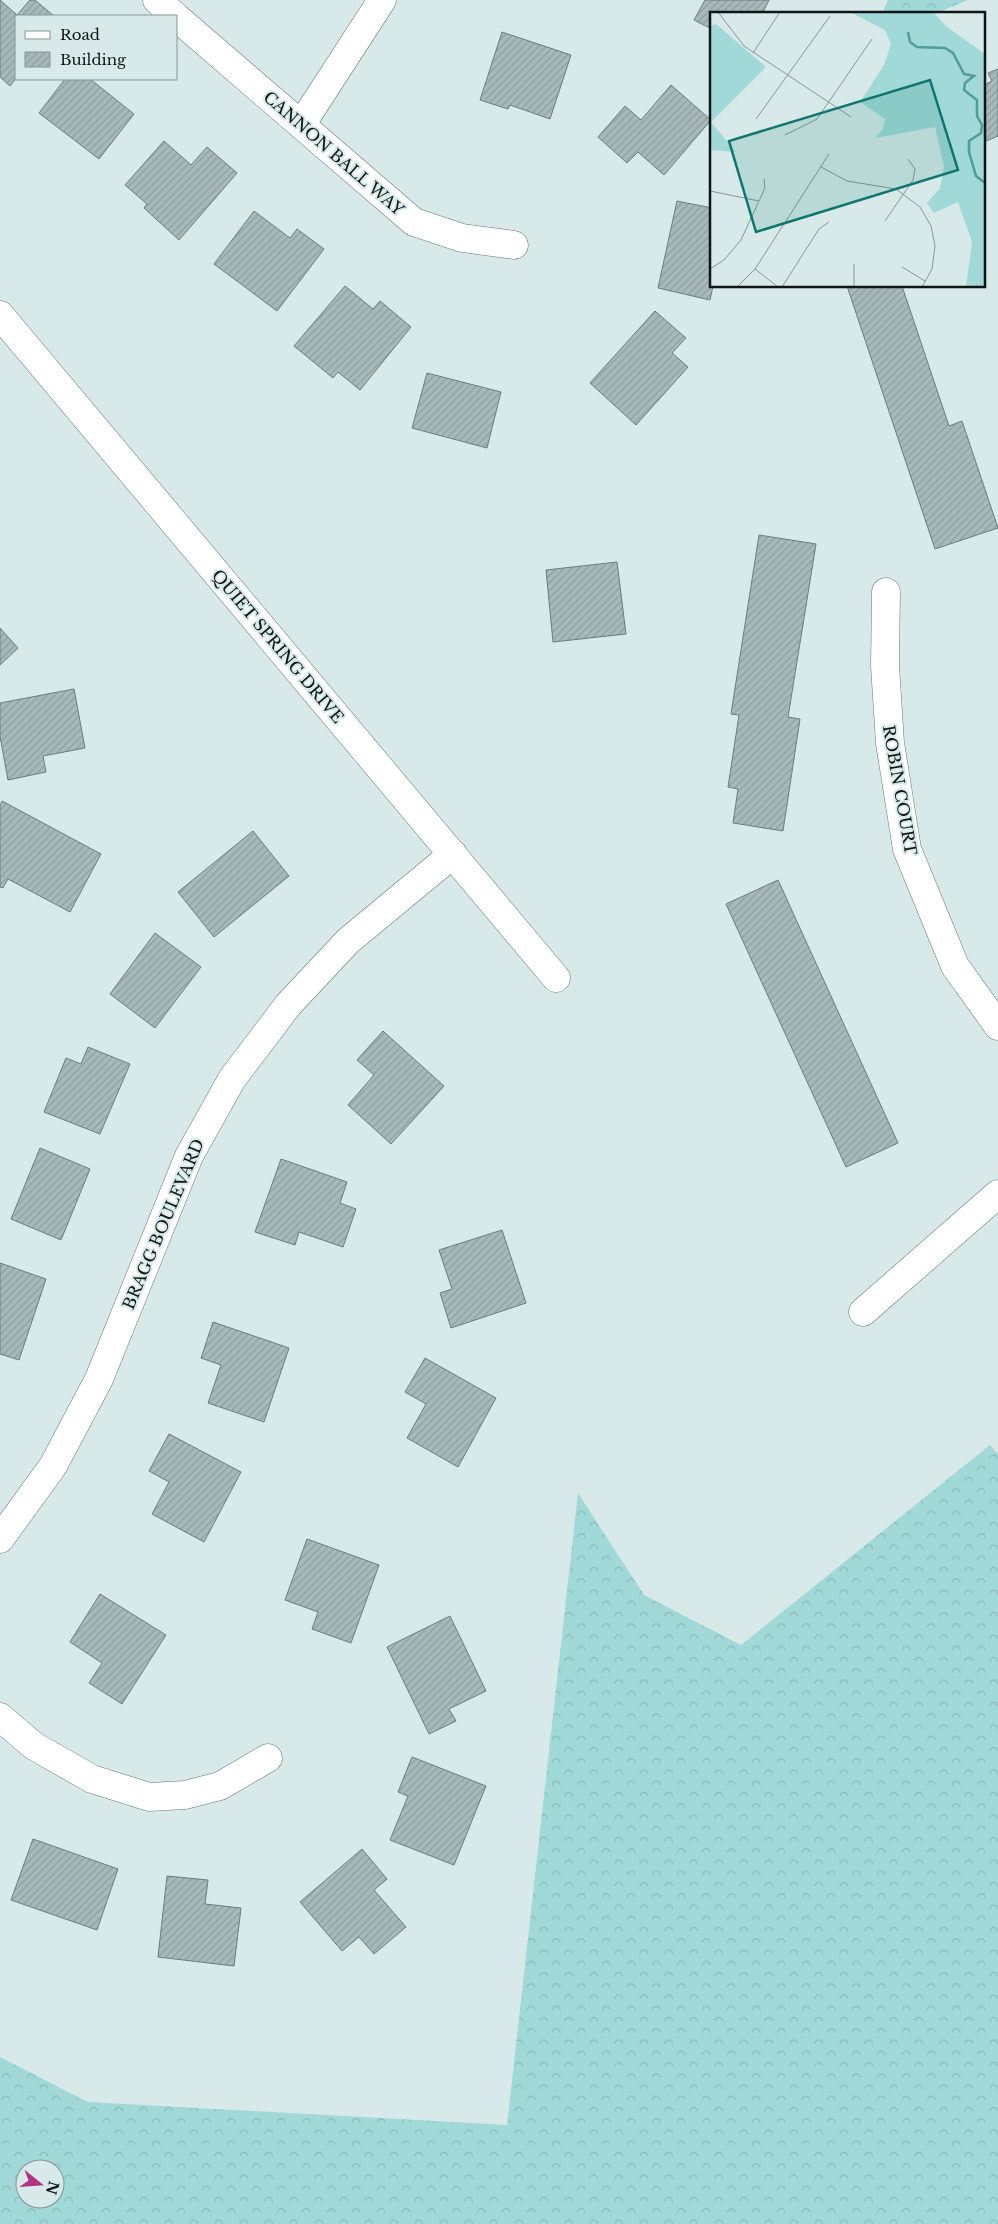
<svg xmlns="http://www.w3.org/2000/svg" width="998" height="2224" font-family="'Libre Baskerville',serif">
	<style>
		.forest { fill: url(#forest-crowns); fill-rule: evenodd }
		.building { fill: url(#building-hatch); stroke: #6a7c7b }
		.lines { fill: none; stroke-linecap: round; stroke-linejoin: round }
		.minor-casing { stroke: #677878; stroke-width: 29 }
		.minor { stroke: #fff; stroke-width: 28 }
		.labels { text-anchor: middle; dominant-baseline: central; stroke-width: 4; stroke-linejoin: round; paint-order: stroke }
		.street-label { font-size: 16px; fill: #101616; stroke: #d7eae9 }
		.inset-river { fill: none; stroke: #529c9c; stroke-width: 2.5 }
		.inset-road { fill: none; stroke: #879595; stroke-width: 1 }
		.view { fill: #0f766e; fill-opacity: 0.15; stroke: #0f766e; stroke-width: 2.5 }
		.inset-edge { fill: none; stroke: #101616; stroke-width: 2.5 }
	</style>
	<defs>
		<pattern id="forest-crowns" width="20" height="18" patternUnits="userSpaceOnUse" patternTransform="scale(1.25)"><rect width="20" height="18" fill="#a0d9d8"/><path d="M2 6a3 3 0 1 1 6 0M12 15a3 3 0 1 1 6 0" fill="none" stroke="#89bab9"/></pattern>
		<pattern id="building-hatch" width="6" height="6" patternUnits="userSpaceOnUse" patternTransform="scale(1.25)"><rect width="6" height="6" fill="#a7b9b9"/><path d="M-1 1l2-2M0 6l6-6M5 7l2-2" fill="none" stroke="#8f9e9e"/></pattern>
	</defs>
	<rect width="100%" height="100%" fill="#d7eae9"/>
	<path class="forest" d="M 888,0 L 968,0 L 934,14 L 882,14 Z
		M 990,1445 L 998,1454 L 998,2224 L 0,2224 L 0,2057 L 88,2102 L 507,2125 L 578,1493 L 644,1595 L 741,1645 ZM 25,2169 L 55,2169 L 55,2199 L 25,2199 Z"/>
	<path class="building" d="M 0,0 L 17,15 L 30,0 L 35,0 L 54,16 L 16,16 L 16,78 L 10,86 L 0,77 Z
		M 705,0 L 769,0 L 762,14 L 712,14 L 712,29 L 694,20 Z
		M 502,32 L 571,55 L 550,119 L 510,105 L 508,109 L 480,100 Z
		M 998,69 L 998,136 L 984,142 L 984,85 L 992,81 L 988,73 Z
		M 65,79 L 90,79 L 134,114 L 99,159 L 39,113 Z
		M 671,85 L 711,120 L 664,175 L 638,152 L 627,163 L 598,137 L 625,106 L 641,120 Z
		M 164,141 L 191,165 L 207,147 L 237,173 L 179,240 L 144,208 L 147,204 L 125,185 Z
		M 677,201 L 712,208 L 713,286 L 710,300 L 658,288 Z
		M 254,211 L 290,238 L 297,229 L 324,249 L 277,311 L 214,264 Z
		M 345,286 L 373,309 L 380,301 L 411,327 L 360,390 L 338,372 L 333,378 L 294,346 Z
		M 847,286 L 902,286 L 949,426 L 962,421 L 998,528 L 935,549 Z
		M 655,311 L 686,338 L 672,353 L 688,367 L 636,425 L 590,383 Z
		M 427,373 L 501,392 L 487,448 L 412,428 Z
		M 759,535 L 816,544 L 788,717 L 800,719 L 783,831 L 733,823 L 738,789 L 728,787 L 739,715 L 731,714 Z
		M 617,562 L 626,634 L 553,642 L 546,570 Z
		M 0,628 L 18,648 L 0,665 Z
		M 74,689 L 85,748 L 43,756 L 46,772 L 8,780 L 0,736 L 0,703 Z
		M 2,801 L 101,854 L 70,912 L 8,879 L 3,888 L 0,887 L 0,806 Z
		M 253,831 L 289,876 L 214,937 L 178,892 Z
		M 778,880 L 898,1143 L 846,1167 L 726,904 Z
		M 155,933 L 201,967 L 155,1028 L 110,994 Z
		M 383,1031 L 444,1086 L 391,1144 L 348,1105 L 374,1075 L 357,1060 Z
		M 88,1047 L 130,1064 L 100,1134 L 44,1112 L 66,1058 L 81,1064 Z
		M 40,1148 L 90,1169 L 61,1240 L 11,1219 Z
		M 281,1159 L 347,1182 L 340,1203 L 356,1209 L 343,1247 L 299,1232 L 295,1245 L 255,1232 Z
		M 502,1230 L 526,1303 L 451,1328 L 440,1293 L 452,1289 L 439,1250 Z
		M 0,1263 L 46,1279 L 19,1360 L 0,1354 Z
		M 213,1322 L 289,1348 L 264,1422 L 208,1403 L 221,1365 L 201,1358 Z
		M 425,1358 L 496,1398 L 458,1467 L 407,1438 L 426,1404 L 405,1392 Z
		M 169,1434 L 241,1472 L 204,1542 L 152,1514 L 169,1482 L 149,1471 Z
		M 307,1539 L 379,1565 L 351,1643 L 312,1629 L 318,1612 L 285,1600 Z
		M 100,1594 L 166,1635 L 122,1704 L 89,1683 L 102,1663 L 70,1642 Z
		M 450,1616 L 486,1691 L 449,1709 L 456,1721 L 429,1734 L 387,1647 Z
		M 412,1757 L 486,1786 L 454,1865 L 390,1840 L 408,1796 L 398,1792 Z
		M 33,1839 L 118,1869 L 97,1930 L 11,1900 Z
		M 362,1849 L 387,1879 L 374,1890 L 406,1927 L 374,1954 L 359,1937 L 342,1951 L 300,1902 Z
		M 167,1876 L 208,1880 L 205,1904 L 241,1908 L 234,1966 L 158,1957 Z"/>
	<g class="lines">
		<g class="minor-casing">
			<path id="minor" d="M 157,0 L 175,16
				M 176,17 L 414,222 L 462,238 L 514,245
				M 301,125 L 382,0
				M 0,315 L 556,978
				M 886,592 L 885,666 L 890,743 L 907,849 L 955,966 L 998,1026
				M 863,1312 L 998,1194
				M 0,1539 L 53,1466 L 99,1379 L 189,1156 L 232,1079 L 288,1005 L 348,941 L 453,854
				M 0,1717 L 34,1746 L 92,1779 L 149,1797 L 185,1795 L 220,1786 L 268,1758"/>
		</g>
		<use href="#minor" class="minor"/>
	</g>
	<g class="labels">
		<g class="street-label">
			<text transform="translate(334 153) rotate(41)">CANNON BALL WAY</text>
			<text transform="translate(278 646) rotate(50)">QUIET SPRING DRIVE</text>
			<text transform="translate(900 790) rotate(80)">ROBIN COURT</text>
			<text transform="translate(163 1224) rotate(-67)">BRAGG BOULEVARD</text>
		</g>
	</g>
	<g transform="translate(710 12)">
		<rect width="275" height="275" fill="#d7eae9"/>
		<path d="M 223,0 L 237,15 L 275,42 L 275,275 L 256,275 L 262,230 L 248,190 L 224,201 L 217,191 L 230,176 L 234,154 L 225,115 L 165,126 L 173,117 L 175,107 L 150,90 L 174,53 L 181,32 L 175,18 L 140,0 ZM 6,12 L 56,55 L 1,110 L 26,140 L 0,138 L 0,14 Z" fill="#a0d9d8"/>
		<path class="inset-river" d="M 198,20 L 200,30 L 207,35 L 235,36 L 243,41 L 254,62 L 264,64 L 255,71 L 254,78 L 267,88 L 267,104 L 272,113 L 271,121 L 259,129 L 259,140 L 266,164 L 275,171"/>
		<path class="inset-road" d="M 8,0 L 34,34 L 141,105M 43,41 L 70,0M 46,107 L 120,4M 75,123 L 107,107 L 162,27M 111,155 L 137,169 L 186,177 L 210,195 L 221,214 L 225,234 L 222,257 L 212,275M 0,179 L 49,189M 175,209 L 203,168 L 205,157 L 198,147M 192,255 L 215,269M 0,257 L 14,248 L 31,228 L 55,176 L 54,167M 45,257 L 68,275M 27,275 L 45,257 L 119,142M 72,275 L 109,217 L 119,210M 144,275 L 144,252"/>
		<path class="view" d="M 220,68 L 248,158 L 46,220 L 19,129 Z"/>
		<rect width="275" height="275" class="inset-edge"/>
	</g>
	<rect x="15" y="15" width="162" height="65" fill="#d7eae9" stroke="#879595"/>
	<rect x="25" y="31" width="25" height="8" fill="#ffffff" stroke="#879595"/>
	<text x="60" y="40" font-size="15" fill="#101616">Road</text>
	<rect x="25" y="52" width="25" height="15" fill="url(#building-hatch)" stroke="#879595"/>
	<text x="60" y="65" font-size="15" fill="#101616">Building</text>
	<g transform="translate(40 2184) rotate(107)"><circle r="24" fill="#d7eae9" stroke="#879595"/>
	<path d="M0-4L9 19L0 12L-9 19Z" fill="#b13484"/>
	<text y="-8" font-size="14" font-weight="bold" text-anchor="middle" fill="#101616">N</text>
	</g>
</svg>
